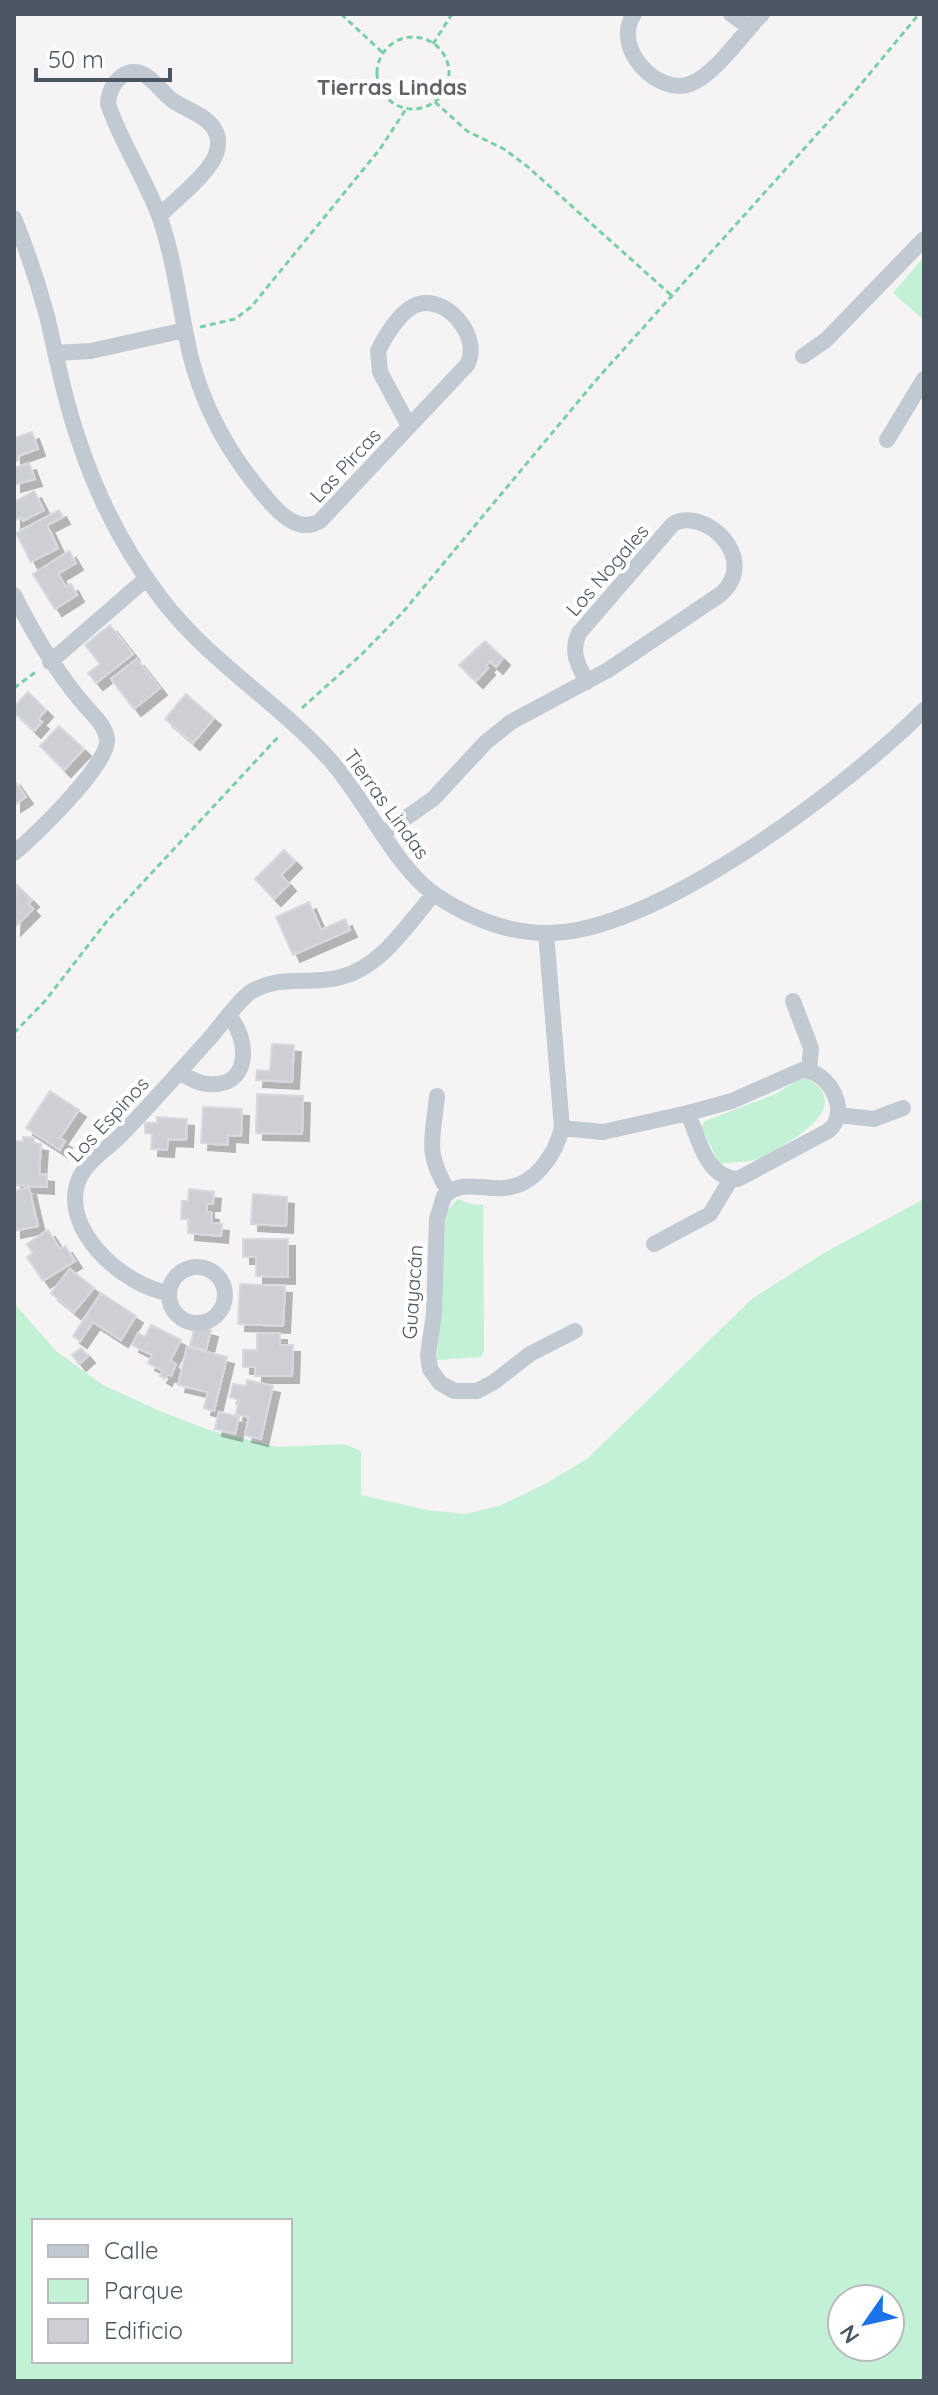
<svg xmlns="http://www.w3.org/2000/svg" width="938" height="2395" font-family="Quicksand,sans-serif">
	<style>
		.green { fill: #c3f1d5; fill-rule: evenodd }
		.building { fill: #cdcfd5; stroke: #d7d9de; stroke-width: 2; filter: url(#shadow) }
		.lines { fill: none; stroke-linecap: round; stroke-linejoin: round }
		.path { stroke: #7ad0a6; stroke-width: 3; stroke-dasharray: 6 4; stroke-linecap: butt }
		.street { stroke: #c1cad2; stroke-width: 16 }
		.labels { text-anchor: middle; dominant-baseline: central; stroke-width: 8; stroke-linejoin: round; paint-order: stroke }
		.street-label { font-size: 20px; fill: #4a5661; stroke: #fff }
		.neighbourhood-label { font-size: 22px; font-weight: bold; fill: #5f6368; stroke: #fff }
	</style>
	<defs>
		<filter id="shadow"><feDropShadow dx="7" dy="7" stdDeviation="0" flood-color="#0004"/></filter>
	</defs>
	<rect width="100%" height="100%" fill="#f5f3f3"/>
	<path class="green" d="M 924,257 L 924,320 L 893,293 Z
		M 807,1078 C 848,1103 809,1129 784,1145 C 778,1149 770,1156 763,1158 C 750,1162 733,1162 720,1164 L 701,1127 L 705,1121 L 776,1094 L 798,1080 Z
		M 458,1199 L 471,1204 L 483,1205 L 484,1350 L 481,1357 L 437,1360 L 446,1212 Z
		M 924,1199 L 924,2381 L 14,2381 L 14,1303 L 56,1351 L 103,1385 L 162,1412 L 212,1431 L 277,1447 L 344,1444 L 361,1451 L 361,1495 L 427,1510 L 465,1514 L 499,1506 L 545,1484 L 587,1459 L 753,1298 L 824,1253 ZM 34,2221 L 290,2221 L 290,2361 L 34,2361 ZM 842,2299 L 890,2299 L 890,2347 L 842,2347 Z"/>
	<path class="building" d="M 32,432 L 38,449 L 18,456 L 19,460 L 14,462 L 14,438 Z
		M 29,463 L 35,479 L 14,485 L 14,468 Z
		M 34,491 L 44,510 L 23,521 L 21,517 L 14,521 L 14,498 L 16,501 Z
		M 59,510 L 63,517 L 47,525 L 58,548 L 31,562 L 16,533 Z
		M 69,551 L 76,563 L 58,574 L 66,587 L 71,584 L 77,595 L 55,609 L 33,574 Z
		M 110,625 L 133,654 L 96,683 L 88,673 L 100,664 L 85,645 Z
		M 485,641 L 503,658 L 496,667 L 490,661 L 486,666 L 488,668 L 476,681 L 459,665 Z
		M 137,659 L 160,688 L 134,709 L 111,679 Z
		M 28,692 L 46,710 L 38,719 L 42,722 L 34,731 L 14,712 L 14,707 Z
		M 186,694 L 214,718 L 193,743 L 165,719 Z
		M 59,726 L 84,749 L 64,770 L 40,746 Z
		M 14,780 L 26,797 L 14,805 Z
		M 284,850 L 295,861 L 281,875 L 289,884 L 274,899 L 255,879 Z
		M 16,884 L 32,900 L 28,904 L 33,909 L 14,928 Z
		M 309,902 L 321,930 L 345,919 L 350,930 L 293,955 L 276,917 Z
		M 272,1044 L 294,1045 L 292,1082 L 256,1080 L 257,1070 L 270,1071 Z
		M 50,1091 L 79,1110 L 60,1138 L 65,1141 L 60,1150 L 26,1128 Z
		M 257,1094 L 303,1096 L 302,1134 L 256,1133 Z
		M 203,1107 L 242,1109 L 241,1136 L 228,1135 L 228,1145 L 201,1143 Z
		M 157,1117 L 187,1119 L 186,1140 L 168,1139 L 167,1150 L 151,1149 L 152,1134 L 145,1133 L 145,1123 L 157,1123 Z
		M 23,1137 L 34,1138 L 34,1143 L 41,1144 L 39,1174 L 47,1175 L 47,1187 L 14,1185 L 14,1141 L 23,1142 Z
		M 29,1188 L 38,1226 L 14,1231 L 14,1191 Z
		M 189,1189 L 214,1192 L 213,1204 L 207,1204 L 207,1212 L 212,1213 L 211,1223 L 222,1224 L 221,1236 L 188,1233 L 189,1219 L 181,1219 L 182,1201 L 188,1201 Z
		M 253,1194 L 287,1197 L 286,1226 L 251,1224 Z
		M 48,1230 L 60,1249 L 65,1246 L 75,1261 L 43,1281 L 27,1257 L 33,1253 L 27,1244 Z
		M 243,1239 L 288,1239 L 288,1277 L 256,1276 L 256,1257 L 243,1257 Z
		M 70,1269 L 94,1288 L 74,1312 L 51,1293 Z
		M 240,1284 L 285,1286 L 283,1326 L 238,1324 Z
		M 101,1293 L 136,1316 L 121,1340 L 93,1322 L 80,1341 L 73,1336 Z
		M 151,1325 L 181,1340 L 170,1361 L 176,1364 L 171,1376 L 167,1374 L 165,1379 L 160,1376 L 163,1371 L 148,1363 L 152,1355 L 132,1345 L 138,1333 L 145,1337 Z
		M 195,1326 L 211,1330 L 206,1350 L 190,1346 Z
		M 257,1333 L 280,1333 L 280,1345 L 293,1345 L 292,1376 L 255,1376 L 255,1367 L 243,1367 L 243,1350 L 257,1350 Z
		M 187,1347 L 227,1357 L 214,1411 L 204,1408 L 208,1392 L 178,1385 Z
		M 81,1348 L 88,1356 L 79,1364 L 72,1355 Z
		M 247,1380 L 273,1386 L 261,1439 L 245,1435 L 249,1417 L 236,1414 L 239,1400 L 230,1397 L 233,1384 L 246,1386 Z
		M 219,1412 L 239,1417 L 235,1434 L 215,1429 Z"/>
	<g class="lines">
		<path class="path" d="M 341,14 L 383,53
			M377 73a36 36 0 1 1 72 0a36 36 0 1 1-72 0Z
			M 433,44 L 452,14
			M 435,102 L 467,131 L 504,149 L 528,167 L 671,295
			M 200,327 L 235,319 L 251,307 L 380,149 L 406,109
			M 14,688 L 37,671
			M 302,708 L 361,655 L 403,612 L 597,379 L 847,101 L 919,14
			M 14,1033 L 45,1001 L 107,921 L 279,736"/>
		<path class="street" d="M 634,14 C 611,48 658,96 690,84 C 715,75 743,33 762,14
			M 731,14 L 749,27
			M 159,216 C 175,200 212,172 217,151 C 219,143 218,134 213,127 C 204,114 184,109 172,100 C 163,93 157,84 149,78 C 128,61 108,84 108,104 C 122,145 147,181 161,221 C 176,266 180,312 191,358 C 205,412 232,459 269,501 C 282,516 300,533 320,521 L 467,365 C 482,339 449,296 419,304 C 402,308 385,336 378,351 L 380,372 L 409,426
			M 14,218 C 27,250 38,283 47,316 C 57,359 65,402 80,444 C 98,498 126,552 160,597 C 208,661 278,702 330,760 C 366,800 395,868 437,896 C 470,918 507,933 547,933 C 655,934 849,785 924,710
			M 55,353 L 91,351 L 185,330
			M 803,356 L 826,340 L 924,239
			M 887,440 L 924,379
			M 14,595 C 35,637 57,674 88,709 C 96,718 106,727 107,740 C 109,764 34,837 14,853
			M 50,662 L 147,578
			M 384,833 L 433,799 L 485,743 L 511,722 L 608,670 L 721,594 C 761,557 703,506 673,524 L 579,633 C 570,652 578,665 587,682
			M 546,933 L 562,1128 C 555,1155 535,1186 504,1188 C 483,1190 462,1179 444,1196 L 437,1219 L 434,1314 L 428,1355 L 430,1369 L 440,1383 L 454,1391 L 477,1391 L 494,1382 L 530,1354 L 575,1331
			M 793,1001 L 811,1048 L 809,1070
			M 179,1072 C 188,1077 198,1084 208,1084 C 251,1088 250,1040 229,1016
			M 437,1096 C 433,1139 424,1153 449,1192
			M 839,1115 L 874,1119 L 903,1108
			M 562,1128 L 603,1132 L 688,1113 L 732,1101 L 802,1070 C 829,1070 852,1113 828,1131 L 738,1179 C 706,1179 698,1137 688,1113
			M 654,1244 L 710,1214 L 731,1179
			M169 1295a28 28 0 1 1 56 0a28 28 0 1 1-56 0Z
			M 169,1293 C 125,1287 56,1228 80,1177 C 88,1160 109,1148 122,1134 C 152,1103 180,1071 209,1039 C 222,1024 234,1006 249,993 C 281,973 308,986 341,977 C 382,967 407,924 434,894"/>
	</g>
	<g class="labels">
		<g class="street-label">
			<text transform="translate(345 465) rotate(-47)">Las Pircas</text>
			<text transform="translate(607 570) rotate(-49)">Los Nogales</text>
			<text transform="translate(387 804) rotate(54)">Tierras Lindas</text>
			<text transform="translate(108 1119) rotate(-47)">Los Espinos</text>
			<text transform="translate(412 1292) rotate(-86)">Guayacán</text>
		</g>
		<g class="neighbourhood-label">
			<text x="392" y="87">Tierras Lindas</text>
		</g>
	</g>
	<rect width="938" height="2395" fill="none" stroke="#4a5661" stroke-width="32"/>
	<rect x="32" y="2219" width="260" height="144" fill="#ffffff" stroke="#b7bbc0" stroke-width="2"/>
	<rect x="48" y="2245" width="40" height="12" fill="#c1cad2" stroke="#b7bbc0" stroke-width="2"/>
	<text x="104" y="2259" font-size="24" fill="#4a5661">Calle</text>
	<rect x="48" y="2279" width="40" height="24" fill="#c3f1d5" stroke="#b7bbc0" stroke-width="2"/>
	<text x="104" y="2299" font-size="24" fill="#4a5661">Parque</text>
	<rect x="48" y="2319" width="40" height="24" fill="#cdcfd5" stroke="#b7bbc0" stroke-width="2"/>
	<text x="104" y="2339" font-size="24" fill="#4a5661">Edificio</text>
	<g transform="translate(866 2323) rotate(236)"><circle r="38" fill="#ffffff" stroke="#b7bbc0" stroke-width="2"/>
	<path d="M0-6L14 30L0 20L-14 30Z" fill="#1a73e8"/>
	<text y="-12" font-size="22" font-weight="bold" text-anchor="middle" fill="#4a5661">N</text>
	</g>
	<path d="M36 68v12h134v-12" fill="none" stroke="#4a5661" stroke-width="4"/>
	<text x="48" y="68" font-size="24" fill="#4a5661" stroke="#ffffff" stroke-width="6" paint-order="stroke">50 m</text>
</svg>
